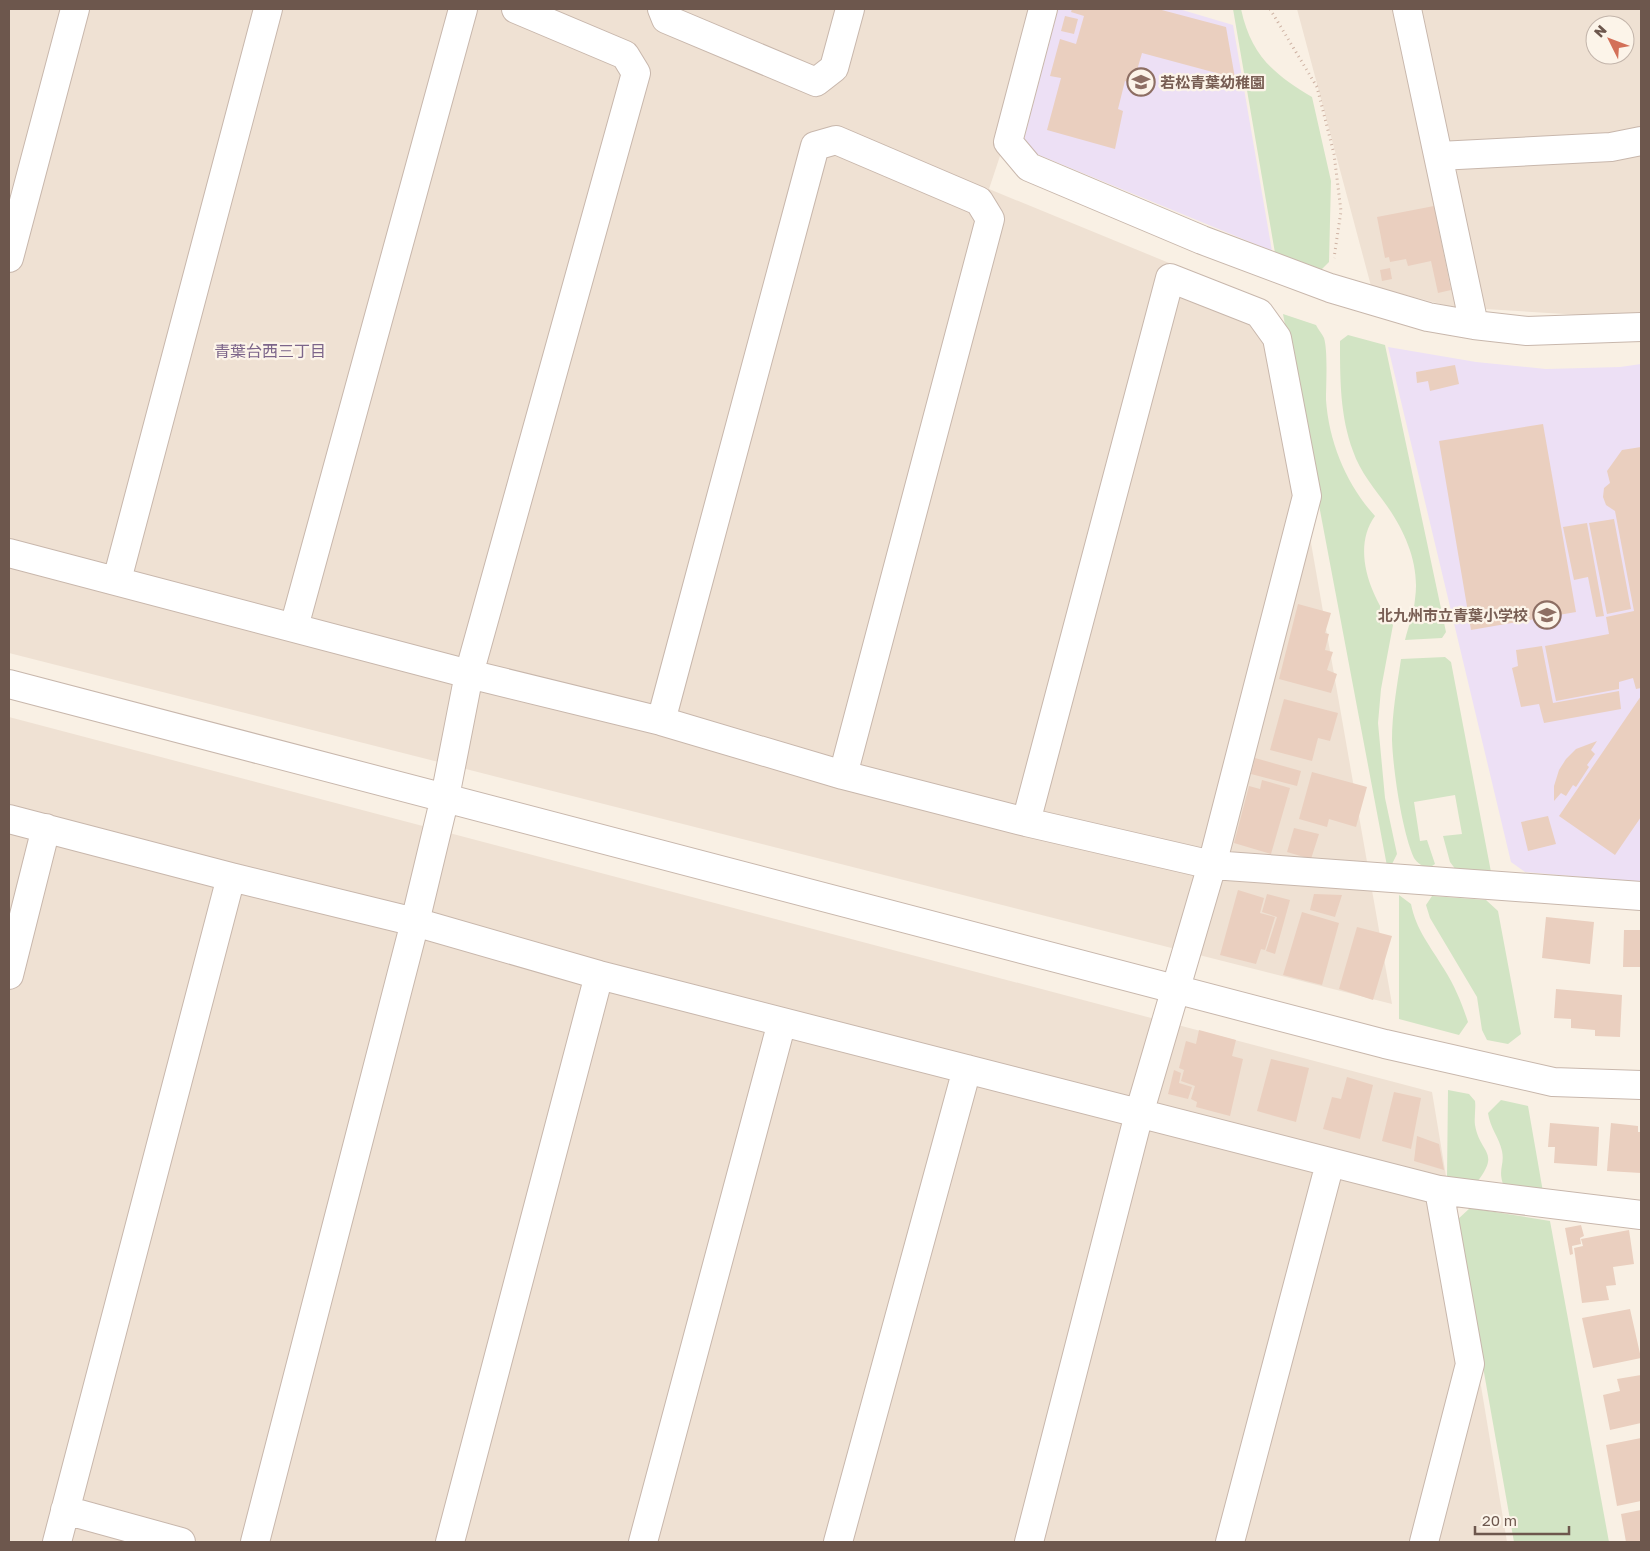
<svg xmlns="http://www.w3.org/2000/svg" width="1650" height="1551" font-family="'Golos Text','Noto Sans JP',sans-serif">
	<style>
		.residential { fill: #efe1d3; fill-rule: evenodd }
		.education { fill: #ede0f5 }
		.green { fill: #d2e4c4 }
		.building { fill: #eacfbf }
		.lines { fill: none; stroke-linecap: round; stroke-linejoin: round }
		.minor-casing { stroke: #c8b7ac; stroke-width: 30 }
		.path { stroke: #ceb2a3; stroke-width: 3; stroke-dasharray: 1 4; stroke-linecap: butt }
		.minor { stroke: #fff; stroke-width: 28 }
		.labels { text-anchor: middle; dominant-baseline: central; stroke-width: 4.5; stroke-linejoin: round; paint-order: stroke }
		.education-label { font-size: 15px; font-weight: bold; fill: #785e54; stroke: #fcf4e9; text-anchor: start }
		.neighbourhood-label { font-size: 16px; fill: #7c658a; stroke: #fcf4e9 }
	</style>
	<rect width="100%" height="100%" fill="#f9f0e4"/>
	<path class="residential" d="M 9,9 L 1049,9 L 989,189 L 1269,304 L 1392,1004 L 9,653 Z
		M 1297,9 L 1641,9 L 1641,314 L 1613,317 L 1452,307 L 1371,286 ZM 1595,25 L 1625,25 L 1625,55 L 1595,55 Z
		M 9,717 L 1432,1092 L 1507,1542 L 9,1542 Z"/>
	<path class="education" d="M 1058,9 L 1179,9 L 1233,25 L 1272,251 L 1034,153 L 1024,139 Z
		M 1388,347 L 1476,362 L 1546,369 L 1620,367 L 1641,364 L 1641,882 L 1525,872 L 1511,862 Z"/>
	<path class="green" d="M 1233,9 L 1241,9 C 1251,55 1273,74 1312,97 L 1331,181 L 1329,262 L 1321,270 L 1275,253 Z
		M 1283,314 L 1316,325 C 1318,329 1322,334 1324,338 C 1328,351 1326,385 1326,400 C 1329,443 1347,485 1375,516 C 1351,549 1371,597 1393,625 L 1381,689 L 1378,723 L 1385,798 L 1397,854 L 1391,866 L 1387,866 Z
		M 1348,335 L 1385,345 L 1446,632 L 1442,638 L 1405,640 C 1408,627 1414,613 1415,599 C 1420,566 1406,533 1387,506 C 1375,489 1360,472 1353,451 C 1340,416 1340,379 1340,341 Z
		M 1445,657 L 1451,662 L 1491,872 L 1456,870 L 1450,862 L 1443,836 L 1462,834 L 1455,795 L 1414,802 L 1420,841 L 1427,840 L 1435,864 L 1429,868 C 1423,867 1417,863 1414,858 C 1402,831 1393,770 1392,740 C 1392,713 1397,686 1401,659 Z
		M 1399,895 L 1411,904 C 1416,930 1431,947 1444,969 C 1455,986 1462,1004 1468,1022 L 1459,1035 L 1399,1019 Z
		M 1432,896 L 1486,900 L 1498,911 L 1521,1034 L 1508,1044 L 1487,1040 L 1482,1030 L 1477,997 L 1430,918 L 1426,905 Z
		M 1448,1090 L 1469,1094 L 1475,1101 C 1476,1109 1474,1117 1475,1125 C 1480,1154 1501,1151 1477,1182 L 1447,1177 Z
		M 1501,1100 L 1528,1106 L 1543,1192 L 1504,1187 C 1497,1169 1505,1166 1502,1151 C 1499,1137 1490,1128 1488,1113 Z
		M 1470,1208 L 1550,1221 L 1609,1542 L 1514,1542 L 1457,1220 Z"/>
	<path class="building" d="M 1072,9 L 1158,9 L 1226,27 L 1235,78 L 1142,53 L 1133,84 L 1125,81 L 1118,109 L 1123,111 L 1115,149 L 1047,130 L 1061,78 L 1050,76 L 1060,39 L 1076,44 L 1084,16 L 1071,12 Z
		M 1065,16 L 1078,19 L 1074,34 L 1061,31 Z
		M 1434,206 L 1451,290 L 1438,293 L 1431,261 L 1408,266 L 1406,259 L 1390,262 L 1389,257 L 1385,258 L 1377,217 Z
		M 1390,268 L 1392,279 L 1382,281 L 1380,270 Z
		M 1455,365 L 1459,384 L 1430,391 L 1428,381 L 1417,383 L 1416,372 Z
		M 1543,424 L 1576,612 L 1471,630 L 1439,441 Z
		M 1641,447 L 1641,688 L 1636,689 L 1633,678 L 1619,682 L 1619,689 L 1556,701 L 1545,646 L 1609,634 L 1606,617 L 1634,611 L 1615,511 L 1606,505 L 1603,497 L 1604,488 L 1610,483 L 1607,471 L 1622,450 Z
		M 1614,519 L 1631,609 L 1607,614 L 1589,523 Z
		M 1587,523 L 1604,616 L 1596,617 L 1588,577 L 1574,580 L 1563,527 Z
		M 1298,604 L 1331,613 L 1325,633 L 1329,634 L 1325,650 L 1333,652 L 1327,670 L 1337,674 L 1331,693 L 1279,679 Z
		M 1542,646 L 1553,703 L 1619,691 L 1621,709 L 1544,723 L 1539,704 L 1521,707 L 1512,668 L 1518,666 L 1516,650 Z
		M 1641,696 L 1641,817 L 1615,855 L 1559,816 Z
		M 1284,699 L 1338,713 L 1330,741 L 1318,738 L 1312,761 L 1270,750 Z
		M 1597,741 L 1591,750 L 1595,754 L 1587,765 L 1589,767 L 1576,787 L 1573,785 L 1566,796 L 1561,793 L 1554,801 L 1554,786 L 1559,770 L 1566,759 L 1576,749 Z
		M 1255,758 L 1301,771 L 1297,786 L 1251,774 Z
		M 1312,772 L 1367,787 L 1356,827 L 1329,819 L 1327,827 L 1299,819 Z
		M 1262,780 L 1290,788 L 1271,854 L 1234,843 L 1249,786 L 1260,789 Z
		M 1548,816 L 1556,844 L 1528,851 L 1521,822 Z
		M 1294,828 L 1319,834 L 1311,859 L 1287,852 Z
		M 1238,890 L 1264,898 L 1260,913 L 1275,917 L 1265,950 L 1261,949 L 1256,964 L 1220,955 Z
		M 1267,894 L 1290,900 L 1275,954 L 1266,951 L 1277,917 L 1262,912 Z
		M 1314,894 L 1342,895 L 1335,917 L 1310,910 Z
		M 1302,912 L 1339,923 L 1322,985 L 1283,975 Z
		M 1546,917 L 1594,922 L 1590,964 L 1542,958 Z
		M 1357,927 L 1392,936 L 1373,1000 L 1339,989 Z
		M 1624,930 L 1641,930 L 1641,967 L 1623,967 Z
		M 1556,989 L 1622,995 L 1620,1037 L 1595,1036 L 1595,1030 L 1571,1028 L 1571,1019 L 1554,1018 Z
		M 1199,1030 L 1236,1040 L 1232,1056 L 1243,1059 L 1230,1116 L 1196,1107 L 1197,1102 L 1191,1099 L 1195,1086 L 1181,1081 L 1184,1070 L 1179,1068 L 1186,1041 L 1196,1044 Z
		M 1271,1059 L 1309,1068 L 1296,1122 L 1257,1111 Z
		M 1174,1070 L 1181,1073 L 1179,1083 L 1192,1087 L 1188,1099 L 1168,1094 Z
		M 1347,1077 L 1373,1085 L 1360,1139 L 1323,1129 L 1332,1097 L 1341,1099 Z
		M 1394,1092 L 1421,1098 L 1411,1149 L 1382,1141 Z
		M 1550,1123 L 1599,1127 L 1597,1166 L 1554,1163 L 1555,1147 L 1548,1147 Z
		M 1611,1123 L 1638,1126 L 1638,1132 L 1641,1132 L 1641,1173 L 1607,1171 Z
		M 1417,1136 L 1439,1144 L 1444,1170 L 1414,1161 Z
		M 1581,1225 L 1584,1236 L 1580,1238 L 1581,1244 L 1572,1246 L 1573,1254 L 1570,1255 L 1565,1228 Z
		M 1629,1230 L 1634,1264 L 1613,1267 L 1616,1285 L 1606,1286 L 1609,1300 L 1582,1303 L 1574,1248 L 1583,1246 L 1581,1239 Z
		M 1630,1309 L 1641,1358 L 1593,1368 L 1582,1318 Z
		M 1641,1375 L 1641,1423 L 1610,1430 L 1603,1395 L 1620,1391 L 1617,1379 Z
		M 1641,1438 L 1641,1501 L 1617,1506 L 1606,1445 Z
		M 1641,1510 L 1641,1542 L 1626,1542 L 1621,1514 Z"/>
	<g class="lines">
		<g class="minor-casing">
			<path id="minor" d="M 662,9 L 666,19 L 816,82 L 834,68 L 850,9
				M 1043,9 L 1008,142 L 1029,167 L 1202,240 L 1330,288 L 1428,317 L 1474,325 L 1527,331 L 1641,327
				M 1407,9 L 1474,325
				M 1439,156 L 1611,147 L 1641,141
				M 9,258 L 75,9
				M 9,553 L 469,674 L 661,721 L 843,775 L 1026,822 L 1212,865 L 1641,896
				M 117,580 L 268,9
				M 294,627 L 463,9
				M 9,684 L 1385,1044 L 1553,1082 L 1641,1085
				M 661,721 L 815,146 L 836,140 L 979,201 L 990,219 L 843,775
				M 9,819 L 231,877 L 415,922 L 599,975 L 1439,1190 L 1641,1215
				M 1026,822 L 1170,278 L 1259,313 L 1277,338 L 1307,496 L 1212,865 L 1139,1114 L 1029,1542
				M 9,975 L 46,828
				M 65,1510 L 181,1542
				M 57,1542 L 231,877
				M 255,1542 L 415,922 L 445,797 L 469,674 L 636,73 L 625,55 L 516,9
				M 450,1542 L 599,975
				M 643,1542 L 782,1022
				M 838,1542 L 967,1069
				M 1230,1542 L 1330,1163
				M 1424,1542 L 1470,1364 L 1439,1190"/>
		</g>
		<path class="path" d="M 1270,9 L 1317,87 L 1334,154 L 1341,211 L 1334,258"/>
		<use href="#minor" class="minor"/>
	</g>
	<defs>
		<g id="school-ring" transform="scale(1.4375)"><circle r="9.5" fill="#fcf4e9" stroke="#8d6e63" stroke-width="1.5"/><path d="M0-5L7-2L0 1L-7-2ZM-4 1L0 2.5L4 1V4Q0 6-4 4Z" fill="#8d6e63"/></g>
	</defs>
	<g fill-rule="evenodd">
		<use href="#school-ring" x="1141" y="82"/>
		<use href="#school-ring" x="1547" y="615"/>
	</g>
	<g class="labels">
		<g class="education-label">
			<text x="1160" y="82">若松青葉幼稚園</text>
			<text x="1528" y="615" text-anchor="end">北九州市立青葉小学校</text>
		</g>
		<g class="neighbourhood-label">
			<text x="270" y="351">青葉台西三丁目</text>
		</g>
	</g>
	<rect width="1650" height="1551" fill="none" stroke="#6d574d" stroke-width="20"/>
	<g transform="translate(1610 40) rotate(312)"><circle r="24" fill="#fcf4e9" stroke="#c3b5ab"/>
	<path d="M0-4L9 19L0 12L-9 19Z" fill="#d37058"/>
	<text y="-8" font-size="14" font-weight="bold" text-anchor="middle" fill="#6d574d">N</text>
	</g>
	<path d="M1475 1526v8h94v-8" fill="none" stroke="#6d574d" stroke-width="2.5"/>
	<text x="1482" y="1526" font-size="15" fill="#6d574d" stroke="#fcf4e9" stroke-width="4" paint-order="stroke">20 m</text>
</svg>
